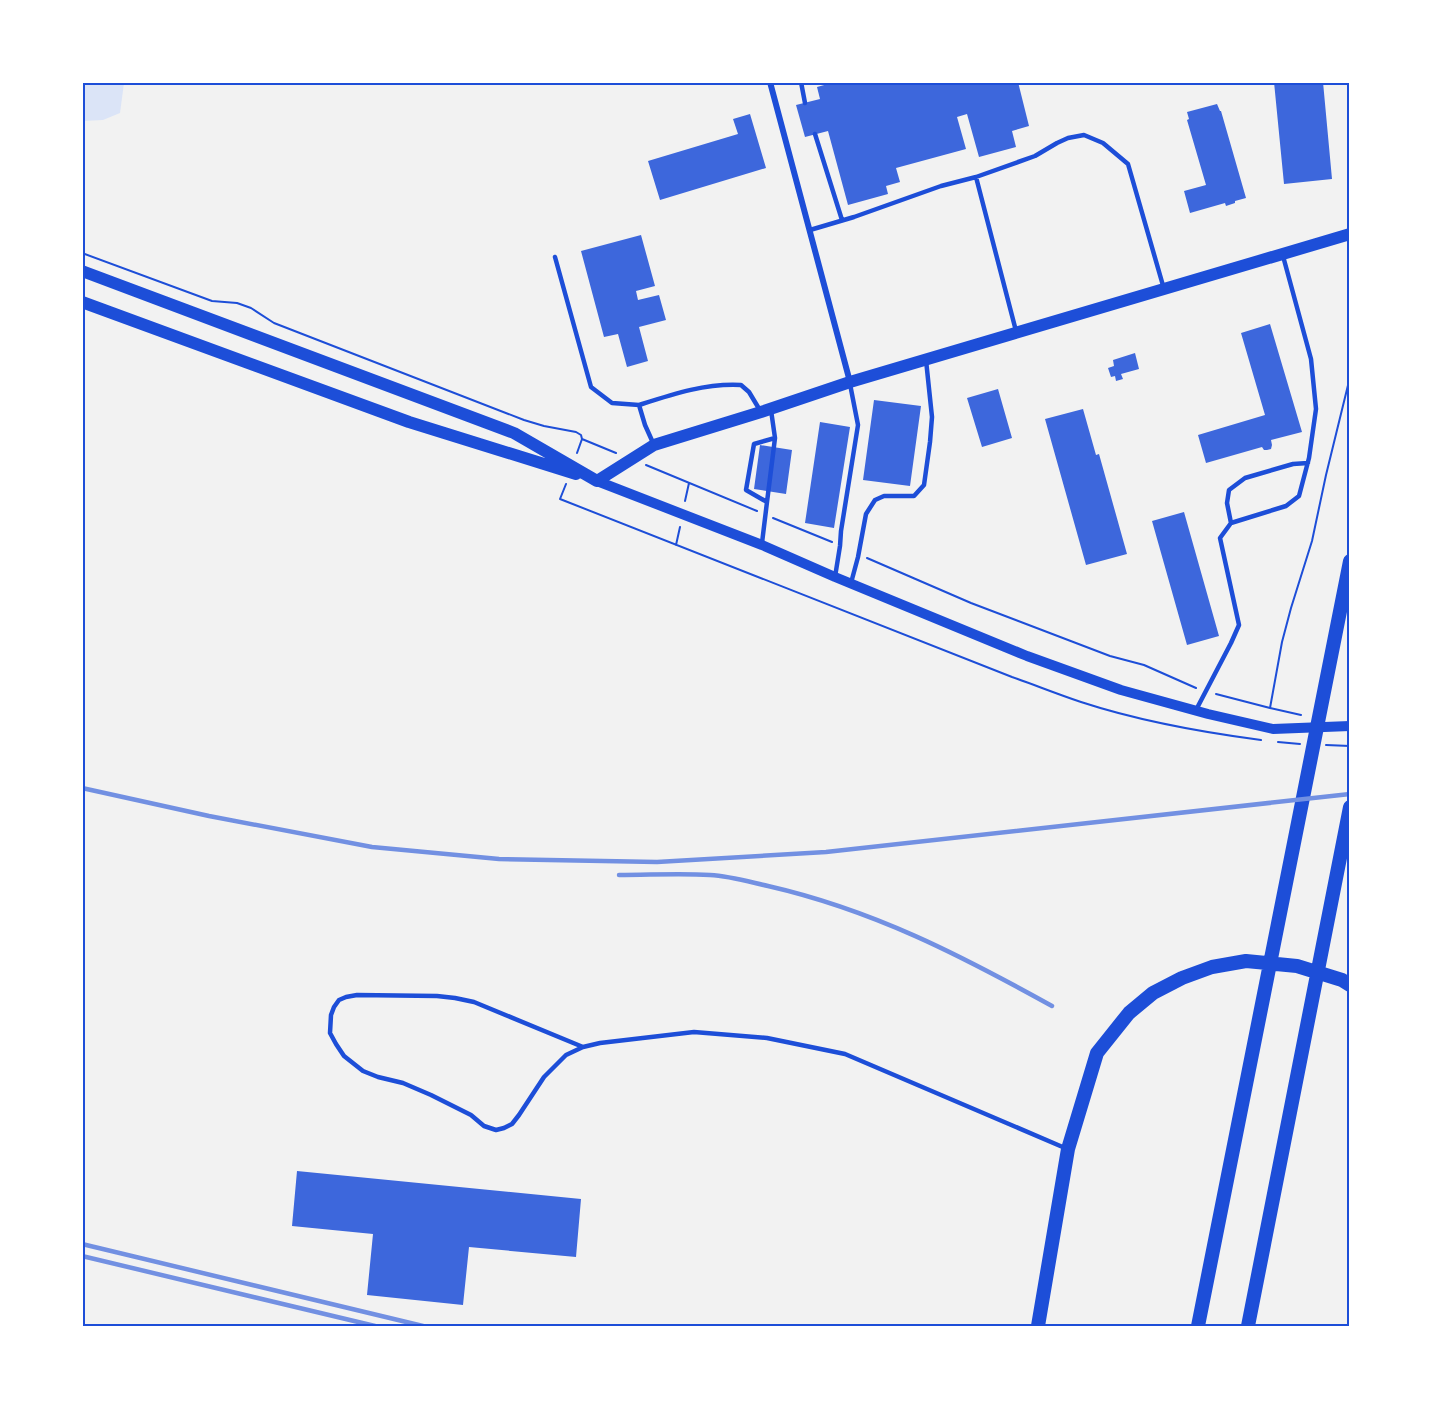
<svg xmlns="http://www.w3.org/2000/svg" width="1432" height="1409" font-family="Inter,sans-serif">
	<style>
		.green { fill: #dbe4f7 }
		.building { fill: #3d67dc }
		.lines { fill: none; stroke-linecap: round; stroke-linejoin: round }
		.path { stroke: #1d4ed8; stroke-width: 2 }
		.service { stroke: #1d4ed8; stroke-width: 4.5 }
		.minor { stroke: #1d4ed8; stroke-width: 6 }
		.tertiary { stroke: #1d4ed8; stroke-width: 10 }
		.secondary { stroke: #1d4ed8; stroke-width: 12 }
		.trunk { stroke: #1d4ed8; stroke-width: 14 }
		.rail { stroke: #7290e2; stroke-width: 4.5 }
		.neatline { fill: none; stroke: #1d4ed8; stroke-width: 2 }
	</style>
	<rect width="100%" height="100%" fill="#f2f2f2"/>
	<path class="green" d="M 83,82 L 124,83 L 120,113 L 103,120 L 83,121 Z"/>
	<path class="building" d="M 835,82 L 1018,82 L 1029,126 L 1012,131 L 1016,147 L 979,157 L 967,114 L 957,117 L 966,149 L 896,168 L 900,182 L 886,186 L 888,194 L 848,205 L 828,131 L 805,137 L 796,105 L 820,99 L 817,87 Z
		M 1274,82 L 1323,82 L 1332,179 L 1284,184 Z
		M 1217,104 L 1220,111 L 1221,111 L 1246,198 L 1235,201 L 1235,203 L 1226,206 L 1225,203 L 1190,213 L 1184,191 L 1206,185 L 1187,120 L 1189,119 L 1187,112 Z
		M 750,114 L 766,168 L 660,200 L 648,161 L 738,134 L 733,119 Z
		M 641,235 L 655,286 L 636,291 L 638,300 L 659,295 L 666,320 L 639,327 L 648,361 L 627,367 L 618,334 L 604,337 L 581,251 Z
		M 1270,324 L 1302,432 L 1271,440 L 1272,445 L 1271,449 L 1267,450 L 1264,450 L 1262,447 L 1206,463 L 1198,435 L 1265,415 L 1241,333 Z
		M 1135,353 L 1139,369 L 1121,374 L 1123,379 L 1116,381 L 1115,376 L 1111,377 L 1108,368 L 1114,366 L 1113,360 Z
		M 998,389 L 1012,438 L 982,447 L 967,398 Z
		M 874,400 L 921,406 L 910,486 L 863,480 Z
		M 1083,409 L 1096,455 L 1099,454 L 1127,554 L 1086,565 L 1045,419 Z
		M 820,422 L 850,427 L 834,528 L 805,523 Z
		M 760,445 L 792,450 L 786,494 L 754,489 Z
		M 1184,512 L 1219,636 L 1187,645 L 1152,521 Z
		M 297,1171 L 581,1199 L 576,1257 L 469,1247 L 463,1305 L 367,1295 L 373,1234 L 292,1226 Z"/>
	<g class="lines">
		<path class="path" d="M 82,253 L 212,301 L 237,303 L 251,308 L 274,323 L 524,420 L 544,426 L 576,432 L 581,435 L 582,439 L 616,453
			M 577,453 L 582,439
			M 646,465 L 757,511
			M 566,484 L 560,499 L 1012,677 C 1035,685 1057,694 1081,702 C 1139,721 1200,732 1261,740
			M 685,501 L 689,483
			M 773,518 L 832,542
			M 676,545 L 680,527
			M 867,558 L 971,603 L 1110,656 L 1144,665 L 1196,688
			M 1216,694 L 1270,708 L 1301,715
			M 1270,708 L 1282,642 L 1291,608 L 1312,541 L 1326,475 L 1350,377
			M 1278,742 L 1300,744
			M 1326,745 L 1350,746"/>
		<path class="service" d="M 801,82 L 805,103
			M 815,134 L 842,220
			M 976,177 L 1016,331
			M 810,230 L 854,217 L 941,186 L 976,177 L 1035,156 L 1057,143 L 1068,138 L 1084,135 L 1103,143 L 1128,164 L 1164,289
			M 555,257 L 591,387 L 612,403 L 639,405 L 645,425 L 654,445
			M 639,405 C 673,394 706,383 741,385 L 749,392 L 761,412
			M 767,502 L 775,438
			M 1231,523 L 1227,503 L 1229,490 L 1245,478 L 1293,464 L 1308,463
			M 762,543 L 767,502 L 746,490 L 754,444 L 775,438 L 771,410
			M 835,577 L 840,546 L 841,531 L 858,425 L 850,384
			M 851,583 L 858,557 L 866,514 L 875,500 L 884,496 L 914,496 L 924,485 L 930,442 L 932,417 L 926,360
			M 1196,710 L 1231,643 L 1239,625 L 1220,538 L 1231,523 L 1286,506 L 1299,496 L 1309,458 L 1316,409 L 1311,359 L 1283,256
			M 583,1047 L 474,1002 L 455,998 L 437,996 L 357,995 L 346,997 L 339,1000 L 334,1007 L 331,1015 L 330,1033 L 336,1044 L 344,1056 L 363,1071 L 378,1077 L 403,1083 L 431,1095 L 471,1115 L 484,1126 L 496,1130 L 504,1128 L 512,1124 L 519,1115 L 544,1077 L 566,1055 L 583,1047 L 600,1043 L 694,1032 L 767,1038 L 845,1054 L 1065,1148"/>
		<path class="minor" d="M 770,82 L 850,382"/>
		<path class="tertiary" d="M 597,481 L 762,545 L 835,577 L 1027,656 L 1121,690 L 1208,714 L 1273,729 L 1350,726"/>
		<path class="secondary" d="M 82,271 L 514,433 L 597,481
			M 82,302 L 409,422 L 576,474
			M 597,481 L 654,445 L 761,412 L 850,382 L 1350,234"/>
		<path class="trunk" d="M 1038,1326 L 1068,1149 L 1097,1053 L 1129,1013 L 1153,993 L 1182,978 L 1212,967 L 1246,961 L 1297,966 L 1342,980 L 1350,985
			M 1198,1326 L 1350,561
			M 1248,1326 L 1350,807"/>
		<path class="rail" d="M 82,788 L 209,816 L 372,847 L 499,859 L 657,862 L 826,852 L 1350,794
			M 619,875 C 650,875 680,873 710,875 C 730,876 750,882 768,886 C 873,910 960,955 1052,1006
			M 82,1244 L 423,1326
			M 82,1256 L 375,1326"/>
	</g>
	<rect width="1432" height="1409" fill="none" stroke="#ffffff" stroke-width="168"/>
	<rect x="84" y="84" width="1264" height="1241" class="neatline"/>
</svg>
